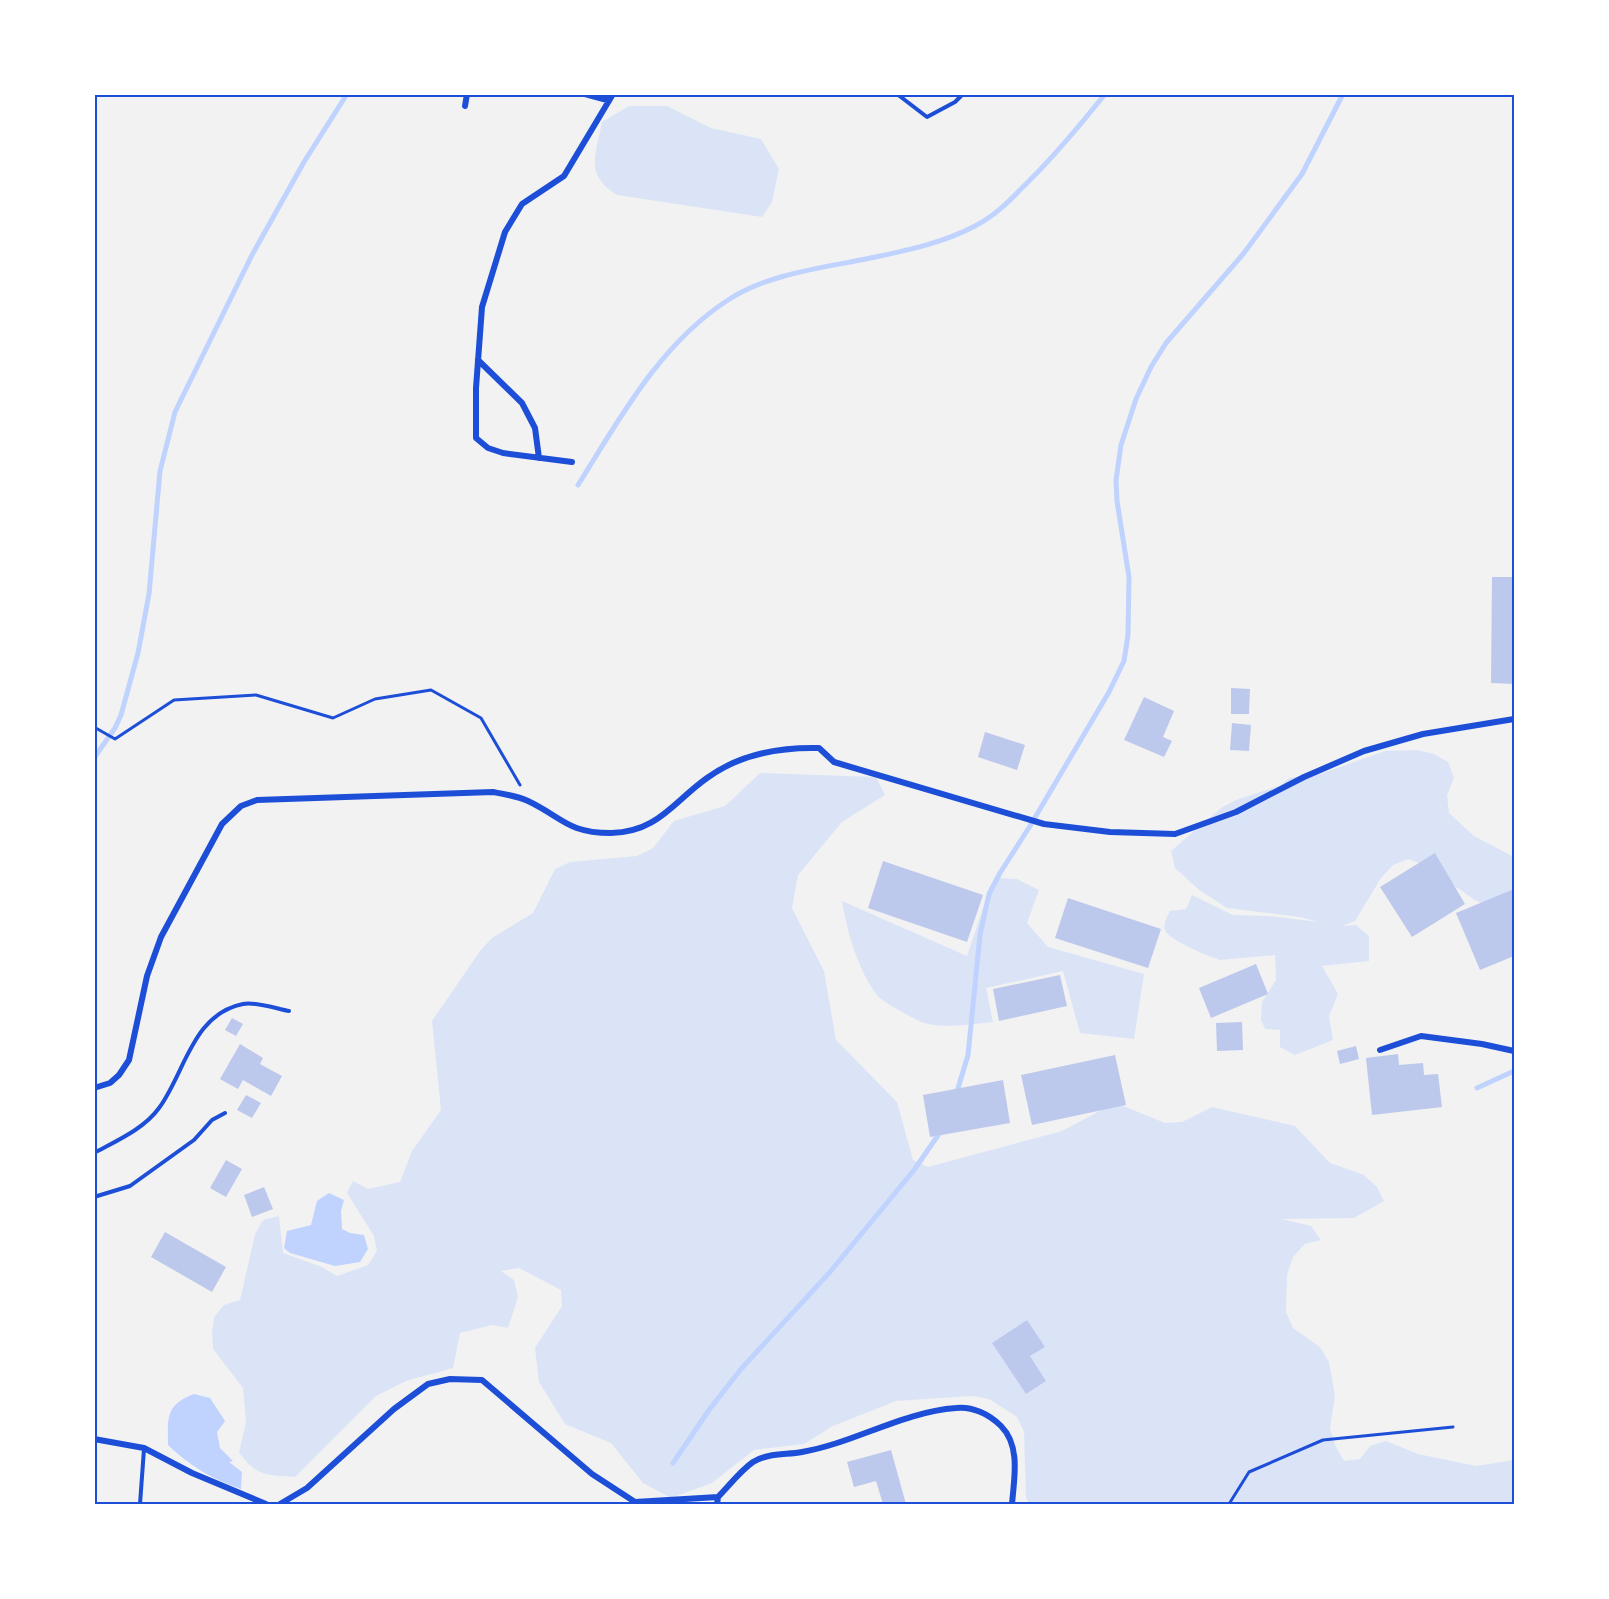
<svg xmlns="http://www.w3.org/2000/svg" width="1609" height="1599" font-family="Arial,sans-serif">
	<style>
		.green { fill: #dbe4f7 }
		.water { fill: #bfd3fe }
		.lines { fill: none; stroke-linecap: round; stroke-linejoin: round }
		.stream { stroke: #bfd3fe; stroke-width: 5 }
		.building { fill: #bdc9ec }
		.path { stroke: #1d4ed8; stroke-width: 3 }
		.service { stroke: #1d4ed8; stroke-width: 4 }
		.minor { stroke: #1d4ed8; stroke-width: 6 }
		.neatline { fill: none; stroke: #1d4ed8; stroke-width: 2 }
	</style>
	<rect width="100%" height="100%" fill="#f2f2f2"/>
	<path class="green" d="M 629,106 L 667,106 L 711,128 L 761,139 L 779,169 L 772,202 L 762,217 L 617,195 C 584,174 596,155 602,122 Z
		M 1417,750 L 1434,754 L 1448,762 L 1454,778 L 1447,795 L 1449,813 L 1474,836 L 1514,857 L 1514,919 L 1475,900 L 1424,865 L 1408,859 L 1393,865 L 1381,878 L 1355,921 L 1342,926 L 1356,925 L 1369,936 L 1369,961 L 1322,966 L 1338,994 L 1329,1016 L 1333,1040 L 1295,1055 L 1280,1047 L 1280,1030 L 1265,1029 L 1261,1020 L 1262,1002 L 1276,980 L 1275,955 L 1220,960 C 1210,957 1168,940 1165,930 C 1163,923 1167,917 1170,911 L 1186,909 L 1192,895 L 1233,915 L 1270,916 L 1319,922 L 1300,917 L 1227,908 L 1199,890 L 1175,868 L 1171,851 L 1221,808 L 1236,800 L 1281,785 L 1289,778 L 1320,774 L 1385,751 Z
		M 760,773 L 876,777 L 885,795 L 842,822 L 798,875 L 792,908 L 824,971 L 836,1040 L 897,1102 L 913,1160 L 928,1167 L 1062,1131 L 1105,1108 L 1121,1105 L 1165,1123 L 1182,1122 L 1212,1107 L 1295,1126 L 1330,1163 L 1364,1175 L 1377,1187 L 1384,1201 L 1354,1218 L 1282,1219 L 1311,1226 L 1321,1240 L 1305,1244 L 1293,1257 L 1287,1275 L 1286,1312 L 1293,1328 L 1320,1347 L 1329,1362 L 1335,1396 L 1330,1428 L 1335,1445 L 1344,1461 L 1360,1459 L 1370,1446 L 1386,1441 L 1418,1454 L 1476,1466 L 1514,1460 L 1514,1504 L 1029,1504 L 1026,1497 L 1024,1432 L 1017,1417 L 989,1399 L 972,1396 L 896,1401 L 833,1426 L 804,1444 L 754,1450 L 712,1483 L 671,1498 L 643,1483 L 611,1443 L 565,1424 L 539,1382 L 535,1348 L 562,1306 L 561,1290 L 519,1268 L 501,1271 L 514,1280 L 518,1297 L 508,1328 L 492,1325 L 460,1333 L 453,1368 L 406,1381 L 376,1396 L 295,1477 C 267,1475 256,1477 239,1452 L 246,1422 L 243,1388 L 213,1349 L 212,1333 L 214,1317 L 224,1305 L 240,1300 L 255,1234 L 263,1220 L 279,1216 L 283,1253 L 322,1267 L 337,1276 L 368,1265 L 377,1251 L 374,1236 L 347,1193 L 353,1181 L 368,1189 L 400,1182 L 412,1151 L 441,1110 L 432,1021 L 480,951 L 492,938 L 533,913 L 555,869 L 570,862 L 637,856 L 653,848 L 674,821 L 725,806 Z
		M 1000,878 L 1017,879 L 1039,890 L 1027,923 L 1048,947 L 1144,974 L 1134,1039 L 1080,1033 L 1063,971 L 986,988 L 993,1022 C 971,1024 946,1029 924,1023 C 916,1020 882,1002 877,995 C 858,970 847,932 842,901 L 967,956 L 990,887 Z"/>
	<path class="water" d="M 329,1193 L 344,1200 L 341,1211 L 342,1229 L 350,1233 L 364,1235 L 368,1249 L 360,1262 L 335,1266 L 290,1253 L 284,1248 L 287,1231 L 311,1225 L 317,1201 Z
		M 194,1394 L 210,1398 L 225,1421 L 217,1432 L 220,1448 L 233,1461 L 229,1462 L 242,1472 L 241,1489 C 214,1480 188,1465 168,1445 C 168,1418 165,1405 194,1394 Z"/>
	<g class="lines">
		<path class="stream" d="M 578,485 C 620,418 660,344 728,300 C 768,274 821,268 866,259 C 903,251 941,244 975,226 C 997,215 1013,197 1030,180 C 1057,153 1081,124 1105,94
			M 94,758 L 115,728 L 121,715 L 138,653 L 149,594 L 160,471 L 175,412 L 252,255 L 304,162 L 347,94
			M 1477,1088 L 1514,1071
			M 956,1095 L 968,1055 L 980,935 L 989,894 L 1000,873 L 1030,826 L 1109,692 L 1124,661 L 1128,635 L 1129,577 L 1117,501 L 1116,480 L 1121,445 L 1136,399 L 1151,367 L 1166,343 L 1244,253 L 1302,174 L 1343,94
			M 673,1463 L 709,1410 L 741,1369 L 830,1272 L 914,1170 L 941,1131"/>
	</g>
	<path class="building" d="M 1492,577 L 1514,577 L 1514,684 L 1491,683 Z
		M 1231,688 L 1250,689 L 1249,714 L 1231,714 Z
		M 1144,697 L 1174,711 L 1163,737 L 1172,741 L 1164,757 L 1124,740 Z
		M 1232,723 L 1251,725 L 1249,751 L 1230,750 Z
		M 985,732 L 1025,745 L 1017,770 L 978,757 Z
		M 1435,853 L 1465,904 L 1412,937 L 1380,887 Z
		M 883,861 L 983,895 L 967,942 L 868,908 Z
		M 1514,889 L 1514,956 L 1480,970 L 1456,913 Z
		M 1068,898 L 1161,929 L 1148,968 L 1055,938 Z
		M 1256,964 L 1268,994 L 1211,1018 L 1199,988 Z
		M 1060,975 L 1067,1006 L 999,1021 L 993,989 Z
		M 232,1018 L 243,1024 L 236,1036 L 225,1030 Z
		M 1242,1022 L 1243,1050 L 1217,1051 L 1216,1023 Z
		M 240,1044 L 263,1058 L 260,1064 L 282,1076 L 271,1096 L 243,1080 L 238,1089 L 220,1079 Z
		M 1356,1046 L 1359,1059 L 1340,1064 L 1337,1051 Z
		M 1398,1054 L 1399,1065 L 1423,1063 L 1424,1075 L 1438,1074 L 1442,1107 L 1372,1115 L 1366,1058 Z
		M 1115,1055 L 1126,1105 L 1032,1125 L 1021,1075 Z
		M 1003,1080 L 1010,1123 L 930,1137 L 923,1095 Z
		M 246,1095 L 261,1103 L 252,1118 L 237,1110 Z
		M 226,1160 L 242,1169 L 226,1197 L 210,1188 Z
		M 264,1187 L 273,1209 L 252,1217 L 244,1195 Z
		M 165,1232 L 226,1267 L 212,1292 L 151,1257 Z
		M 1027,1320 L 1045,1347 L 1030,1356 L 1046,1381 L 1026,1394 L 992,1343 Z
		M 891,1450 L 906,1504 L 883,1504 L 876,1481 L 854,1487 L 847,1462 Z"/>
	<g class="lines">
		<path class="path" d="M 94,727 L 115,739 L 174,700 L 256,695 L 333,718 L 375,699 L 431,690 L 481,718 L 520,785
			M 1229,1504 L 1249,1472 L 1323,1440 L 1453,1427"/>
		<path class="service" d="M 897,94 L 927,117 L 955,102 L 963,94
			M 94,1153 C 116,1141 144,1129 159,1108 C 185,1073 192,1014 243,1004 C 254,1001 278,1009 289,1011
			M 94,1197 L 130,1186 L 194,1140 L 212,1120 L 225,1113
			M 140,1504 L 144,1449"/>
		<path class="minor" d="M 585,94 L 607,100
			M 465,106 L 467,94
			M 478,360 L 522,403 L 535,428 L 539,458
			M 572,462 L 503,453 L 488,448 L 476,438 L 476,388 L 482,307 L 505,232 L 522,204 L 564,176 L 613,94
			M 1380,1050 L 1421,1036 L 1482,1044 L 1514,1051
			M 94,1088 L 110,1083 L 119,1075 L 129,1060 L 147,976 L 161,937 L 222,824 L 241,806 L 257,800 L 493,792 C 504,794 517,796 528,801 C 562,817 567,833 611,833 C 658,832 673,802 707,778 C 740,754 780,747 819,748 L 834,762 L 1044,824 L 1110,832 L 1175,834 L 1236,812 L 1304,777 L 1364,751 L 1423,734 L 1514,719
			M 94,1439 L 144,1448 L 192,1473 L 266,1504
			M 280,1504 L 307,1488 L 394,1409 L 428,1384 L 450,1379 L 482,1380 L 592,1474 L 635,1502 L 718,1497
			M 717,1504 L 718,1497 C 729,1486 740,1471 753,1462 C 767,1453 786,1455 802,1452 C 854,1443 902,1412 956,1408 C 972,1406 989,1414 1001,1426 C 1021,1446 1014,1479 1012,1504"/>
	</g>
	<rect width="1609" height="1599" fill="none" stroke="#ffffff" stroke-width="192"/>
	<rect x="96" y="96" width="1417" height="1407" class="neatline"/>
</svg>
